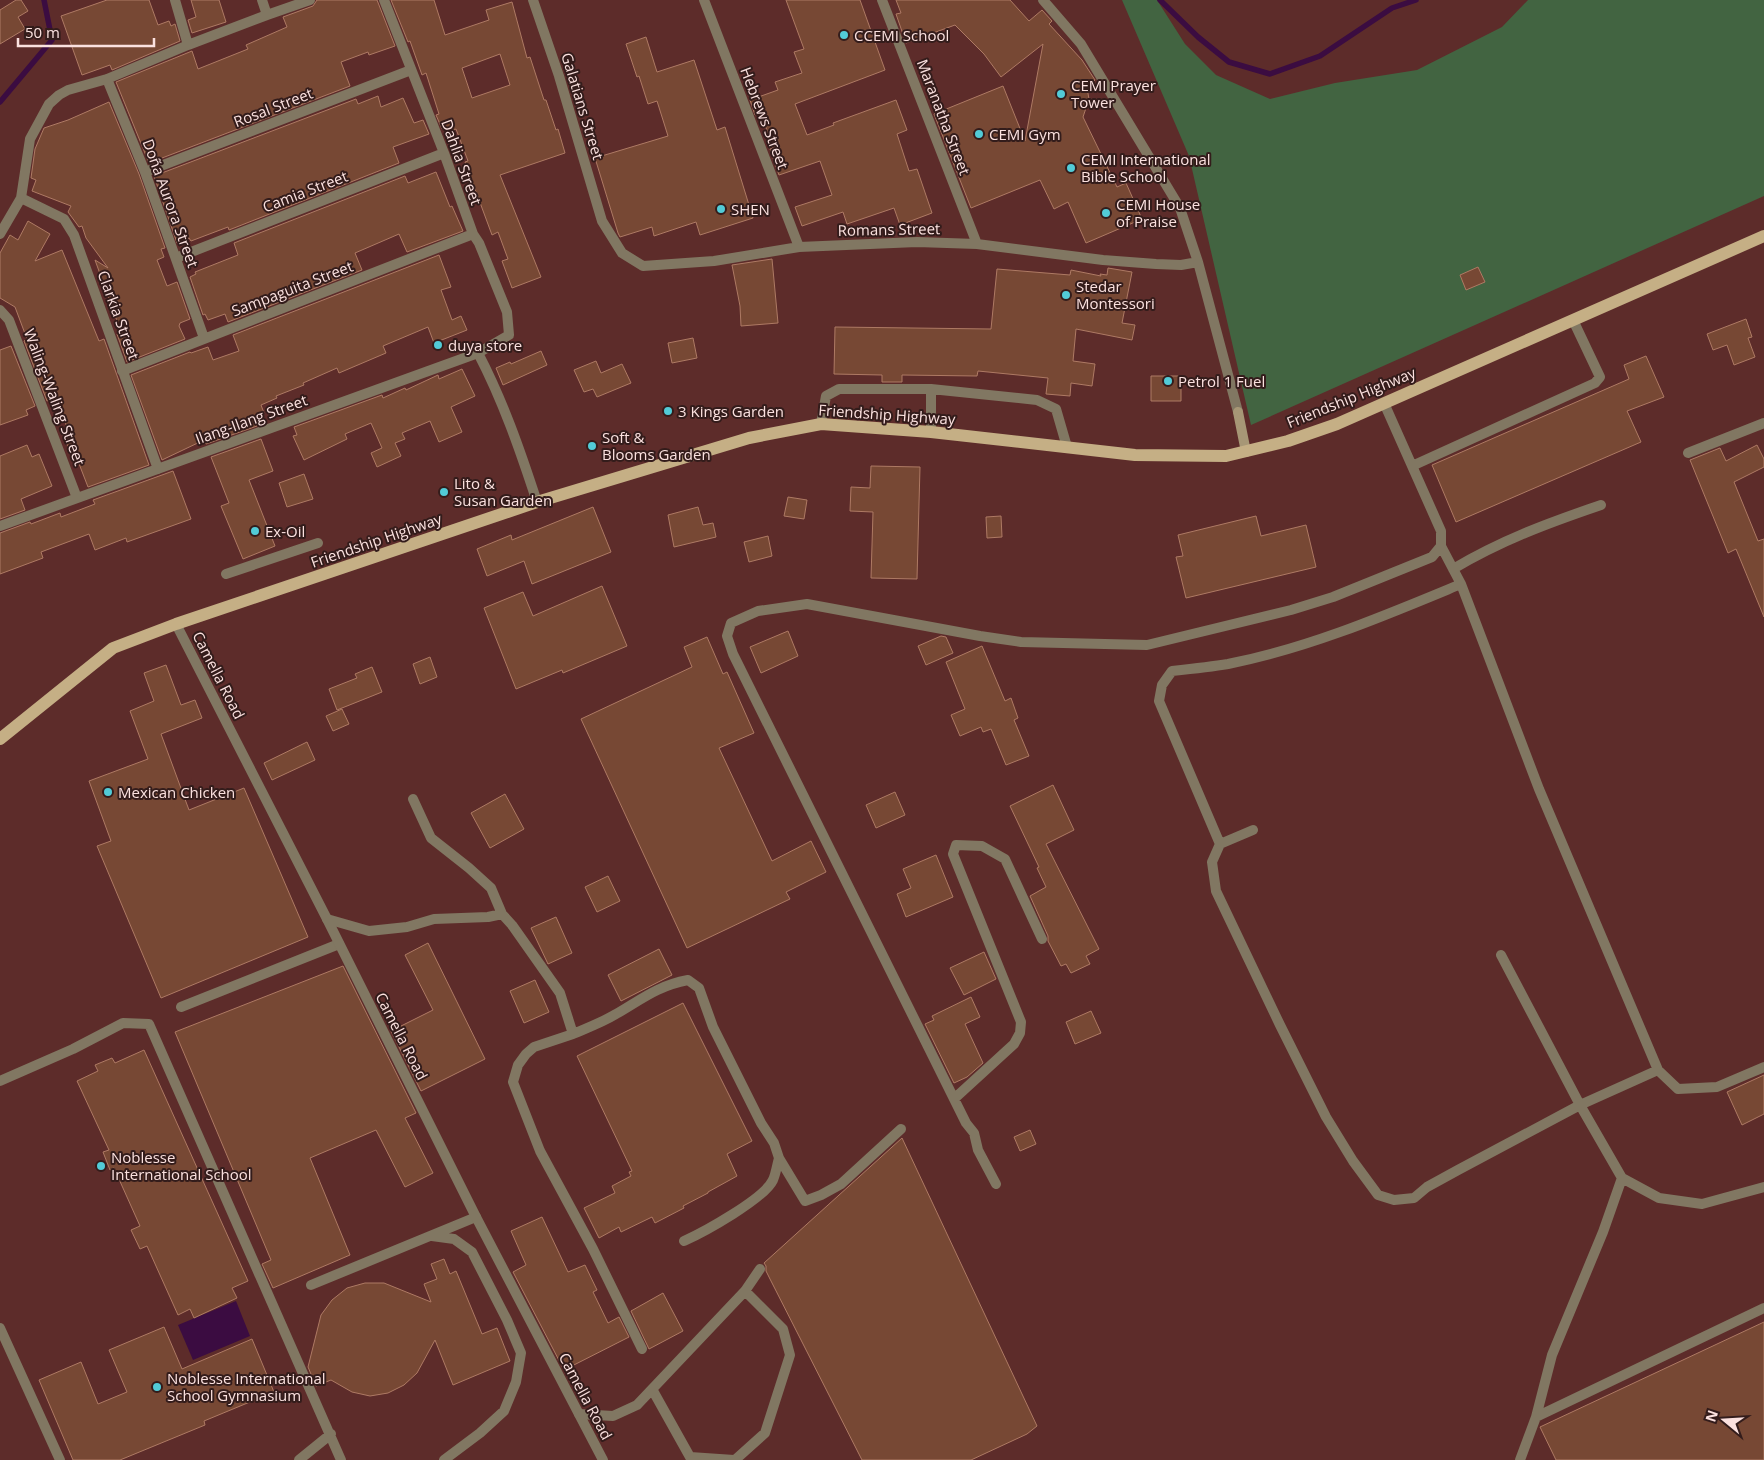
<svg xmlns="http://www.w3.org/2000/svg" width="1764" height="1460" font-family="'Open Sans',sans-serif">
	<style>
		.green { fill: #426441 }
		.water { fill: #3b0c41 }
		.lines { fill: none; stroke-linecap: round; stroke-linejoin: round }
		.stream { stroke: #3b0c41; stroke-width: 5.5 }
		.building { fill: #774834; stroke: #ae7a64; fill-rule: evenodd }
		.lane { stroke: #817762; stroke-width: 10 }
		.street { stroke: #817762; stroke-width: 10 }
		.secondary { stroke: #a79776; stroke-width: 10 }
		.primary { stroke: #c5af85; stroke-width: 12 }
		.poi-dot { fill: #52cbd7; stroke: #331c1b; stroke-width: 2 }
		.labels { text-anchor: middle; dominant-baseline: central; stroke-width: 4; stroke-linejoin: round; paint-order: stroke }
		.poi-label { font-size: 15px; fill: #fbe1df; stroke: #331c1b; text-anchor: start }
		.street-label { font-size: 15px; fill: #fbe1df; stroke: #331c1b }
	</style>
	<rect width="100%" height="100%" fill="#5d2c2a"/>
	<path class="green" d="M 1122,0 L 1157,0 L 1185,44 L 1216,75 L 1270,99 L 1335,83 L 1417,70 L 1502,27 L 1528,0 L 1764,0 L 1764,196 L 1251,425 L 1189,156 Z"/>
	<path class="water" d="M 236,1301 L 250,1336 L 193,1360 L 178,1325 Z"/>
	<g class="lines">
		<path class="stream" d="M 1160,0 L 1198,37 L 1229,62 L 1270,74 L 1320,56 L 1392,8 L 1416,0
			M 0,102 L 52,40 L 44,0"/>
	</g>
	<path class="building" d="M 16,0 L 21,0 L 28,11 L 18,17 L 25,29 L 0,44 L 0,10 Z
		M 107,0 L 149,0 L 158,25 L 169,21 L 171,26 L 175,24 L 180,41 L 112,70 L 110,65 L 82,75 L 61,16 Z
		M 191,0 L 219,0 L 226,22 L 192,33 L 188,20 L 196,17 Z
		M 317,0 L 377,0 L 395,46 L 369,55 L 368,52 L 341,62 L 350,86 L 149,163 L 116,82 L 192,51 L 198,69 L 248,49 L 246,45 L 287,27 L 283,17 L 313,6 Z
		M 391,0 L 434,0 L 445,35 L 489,20 L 486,10 L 512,2 L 527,58 L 530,57 L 544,100 L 546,100 L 556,130 L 558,129 L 565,153 L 500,175 L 541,277 L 512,288 L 502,261 L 508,259 L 498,232 L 492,235 L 465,162 L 468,161 L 456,129 L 447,133 L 445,128 L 442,129 L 436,115 L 439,114 L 426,73 L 422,75 L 410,41 L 408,42 ZM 500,54 L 510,85 L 472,98 L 462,68 Z
		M 786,0 L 860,0 L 885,70 L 795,104 L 807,135 L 834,125 L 833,123 L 896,100 L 907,130 L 897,134 L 909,171 L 917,169 L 932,213 L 900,225 L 894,208 L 847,224 L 843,212 L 802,226 L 795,207 L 832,195 L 820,161 L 779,175 L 770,149 L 773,148 L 761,113 L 755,115 L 750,100 L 778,90 L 775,82 L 802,73 L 794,52 L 804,49 Z
		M 896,0 L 1010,0 L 1029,21 L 1042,10 L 1052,21 L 1049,24 L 1082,60 L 1095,80 L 1087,88 L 1089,99 L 1083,117 L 1117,187 L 1126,183 L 1142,219 L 1086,243 L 1068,202 L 1054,209 L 1040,180 L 971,208 L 934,114 L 1003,86 L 1025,141 L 1043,44 L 1001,77 L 984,54 L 955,25 L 906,43 L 896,14 L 901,13 Z
		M 646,37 L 657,72 L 694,60 L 717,130 L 725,127 L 753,218 L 700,235 L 696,222 L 654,236 L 652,227 L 620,237 L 618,233 L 595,158 L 668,136 L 657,101 L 648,104 L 639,76 L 637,77 L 626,44 Z
		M 378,96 L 381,107 L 403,98 L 414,123 L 423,120 L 429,134 L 393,147 L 399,163 L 229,230 L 228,227 L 191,241 L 189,238 L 177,243 L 154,176 L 356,99 L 358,104 Z
		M 109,102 L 139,174 L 165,248 L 161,249 L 164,257 L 157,260 L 167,286 L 177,282 L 190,319 L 180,323 L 179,326 L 185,339 L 127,362 L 117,334 L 121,332 L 95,260 L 108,268 L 86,238 L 82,226 L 79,227 L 68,212 L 71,206 L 32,191 L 36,180 L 31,178 L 35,149 L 44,128 L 68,120 Z
		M 436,172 L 450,207 L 452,206 L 463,231 L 407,252 L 399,234 L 355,253 L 362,270 L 228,322 L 225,314 L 208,320 L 205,314 L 203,315 L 190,277 L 196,274 L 195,272 L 238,255 L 234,243 L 405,176 L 408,183 Z
		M 28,221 L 50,234 L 35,261 L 62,250 L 99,341 L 104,339 L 149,465 L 88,487 L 76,456 L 73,458 L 63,435 L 69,432 L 55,398 L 47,401 L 24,341 L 27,339 L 15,307 L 0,298 L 0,253 L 10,235 L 18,240 Z
		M 439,255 L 451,287 L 441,290 L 452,320 L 461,316 L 467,330 L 434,343 L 428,327 L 383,346 L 386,353 L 339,373 L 337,368 L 303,383 L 304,385 L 276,396 L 277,398 L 261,405 L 264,413 L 254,418 L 257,426 L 206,444 L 204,440 L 162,460 L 131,375 L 190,352 L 191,353 L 208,347 L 213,360 L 239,351 L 233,335 Z
		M 772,259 L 778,323 L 741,326 L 740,306 L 732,265 Z
		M 1478,267 L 1485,282 L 1466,290 L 1460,275 Z
		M 1108,268 L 1132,272 L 1122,323 L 1135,325 L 1132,340 L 1076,329 L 1073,361 L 1095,364 L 1092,386 L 1071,383 L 1070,396 L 1046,394 L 1048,378 L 978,371 L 977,376 L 902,375 L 902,382 L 882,382 L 882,375 L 834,374 L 835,327 L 991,329 L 997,269 L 1070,275 L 1071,270 L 1101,276 L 1100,274 L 1107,275 Z
		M 1746,319 L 1752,337 L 1748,338 L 1755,357 L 1734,365 L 1727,345 L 1713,350 L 1707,334 Z
		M 693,338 L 697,358 L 672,363 L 668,343 Z
		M 11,346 L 35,406 L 26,410 L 28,415 L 0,425 L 0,350 Z
		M 541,351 L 547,365 L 503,385 L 496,368 L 510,362 L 511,364 Z
		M 1646,356 L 1664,397 L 1627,411 L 1641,442 L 1456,522 L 1432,465 L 1629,379 L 1624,365 Z
		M 596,361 L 601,373 L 622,364 L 631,383 L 597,397 L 593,389 L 584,392 L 574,370 Z
		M 462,369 L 475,396 L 451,407 L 462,432 L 439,442 L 430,421 L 402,433 L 405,439 L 395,443 L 401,456 L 377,467 L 371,453 L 382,448 L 371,423 L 345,434 L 347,439 L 304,460 L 293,436 L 297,435 L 294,427 L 382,395 L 383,398 L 405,388 L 406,390 L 438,375 L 439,379 Z
		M 1151,376 L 1181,376 L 1181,401 L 1151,401 Z
		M 261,439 L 273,471 L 249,480 L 275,546 L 243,559 L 221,506 L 229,503 L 211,457 Z
		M 27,445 L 32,457 L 39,454 L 52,486 L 21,499 L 25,510 L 0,519 L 0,456 Z
		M 1757,445 L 1764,459 L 1764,467 L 1734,482 L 1758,541 L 1764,539 L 1764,617 L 1736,549 L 1728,553 L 1690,460 L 1720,448 L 1726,461 Z
		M 871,466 L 920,467 L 917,579 L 871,578 L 873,512 L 850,511 L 851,487 L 870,488 Z
		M 173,471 L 191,519 L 127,542 L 126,538 L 95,550 L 89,534 L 41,552 L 43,558 L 0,574 L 0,533 L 30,522 L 31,524 L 60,513 L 61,517 L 95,504 L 93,500 Z
		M 304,474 L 313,499 L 287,507 L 279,483 Z
		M 788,497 L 807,500 L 804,519 L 784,516 Z
		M 593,507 L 611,552 L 532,584 L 524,561 L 487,576 L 477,549 L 511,535 L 512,540 Z
		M 698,507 L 703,525 L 713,523 L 716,537 L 674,547 L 668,515 Z
		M 1001,516 L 1002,537 L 987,538 L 986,517 Z
		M 1256,516 L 1261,536 L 1306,525 L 1316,567 L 1186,598 L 1176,557 L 1183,556 L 1178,535 Z
		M 768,536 L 772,556 L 749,562 L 744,542 Z
		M 602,586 L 627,646 L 563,673 L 562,670 L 516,689 L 484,608 L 523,592 L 533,616 Z
		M 788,631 L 798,656 L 761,673 L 750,647 Z
		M 941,636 L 946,637 L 953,653 L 926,665 L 918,646 Z
		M 707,637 L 723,674 L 727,672 L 754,733 L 719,748 L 772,861 L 811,841 L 826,872 L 786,892 L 790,899 L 687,948 L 581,719 L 692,667 L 684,647 Z
		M 982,646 L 1005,701 L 1011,698 L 1018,718 L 1014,720 L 1029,756 L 1006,765 L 991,729 L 983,732 L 981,727 L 960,736 L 951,715 L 965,709 L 946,662 Z
		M 430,657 L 437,677 L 420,684 L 413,664 Z
		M 166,665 L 181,705 L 195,700 L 202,718 L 161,734 L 189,810 L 244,788 L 308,937 L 161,998 L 97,846 L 111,841 L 89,781 L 148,759 L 130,711 L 154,701 L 144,673 Z
		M 372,667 L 382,692 L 337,710 L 329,689 L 357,678 L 355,674 Z
		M 342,709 L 349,724 L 333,731 L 326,716 Z
		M 307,742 L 315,760 L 272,780 L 264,763 Z
		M 1053,785 L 1074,830 L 1046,844 L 1099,949 L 1086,956 L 1090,964 L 1071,973 L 1066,964 L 1061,966 L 1048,941 L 1048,936 L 1030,896 L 1046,887 L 1037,868 L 1039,867 L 1010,806 Z
		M 895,792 L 905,815 L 876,828 L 866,805 Z
		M 505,794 L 524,829 L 490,848 L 471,813 Z
		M 936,855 L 953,897 L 906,917 L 897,894 L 911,888 L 903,869 Z
		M 608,876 L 620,901 L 597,912 L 585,887 Z
		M 556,917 L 572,953 L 548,964 L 531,928 Z
		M 428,943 L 485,1059 L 421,1091 L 391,1031 L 433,1010 L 405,955 Z
		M 659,949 L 672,975 L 621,1001 L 608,975 Z
		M 984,952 L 996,979 L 964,995 L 950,968 Z
		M 343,966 L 416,1113 L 405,1118 L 433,1173 L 405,1187 L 376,1130 L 310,1158 L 350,1255 L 273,1288 L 262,1264 L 271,1260 L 175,1032 Z
		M 535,980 L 549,1012 L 524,1023 L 510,991 Z
		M 971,997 L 980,1017 L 965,1024 L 983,1063 L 967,1077 L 954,1083 L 925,1024 L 934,1020 L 932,1016 Z
		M 683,1003 L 752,1141 L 727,1154 L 737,1176 L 708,1192 L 708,1193 L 683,1206 L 684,1208 L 655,1223 L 652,1217 L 621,1232 L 619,1227 L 599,1238 L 584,1208 L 615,1193 L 612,1186 L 631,1176 L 629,1172 L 632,1171 L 577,1056 Z
		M 1091,1011 L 1101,1033 L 1075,1044 L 1066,1022 Z
		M 144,1050 L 248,1281 L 232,1288 L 237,1298 L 194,1318 L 190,1309 L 178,1315 L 147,1246 L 140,1249 L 131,1230 L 140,1226 L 114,1168 L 110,1170 L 103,1152 L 109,1150 L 77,1081 L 98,1071 L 95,1065 L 112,1058 L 115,1063 Z
		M 1764,1075 L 1764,1114 L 1742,1125 L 1727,1092 Z
		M 1030,1130 L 1036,1144 L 1020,1151 L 1014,1137 Z
		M 902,1138 L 1037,1426 L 1027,1434 L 971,1460 L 862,1460 L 770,1279 L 766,1271 L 766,1266 L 764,1263 Z
		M 542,1217 L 568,1272 L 585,1265 L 597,1290 L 593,1292 L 608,1323 L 619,1317 L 629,1337 L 564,1370 L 513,1272 L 526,1265 L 511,1231 Z
		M 444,1259 L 450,1274 L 456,1271 L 482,1334 L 497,1328 L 510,1361 L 453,1385 L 435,1340 L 417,1373 L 404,1385 L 388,1393 L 370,1396 L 352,1392 L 331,1380 L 316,1386 L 308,1367 L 321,1315 L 332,1300 L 347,1288 L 365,1283 L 384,1283 L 431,1302 L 424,1284 L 437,1279 L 431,1264 Z
		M 663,1293 L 683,1331 L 649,1349 L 631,1311 Z
		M 1764,1322 L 1764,1460 L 1556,1460 L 1540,1427 Z
		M 164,1327 L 182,1369 L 252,1339 L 274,1392 L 204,1421 L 205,1425 L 120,1460 L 73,1460 L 39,1380 L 81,1362 L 98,1404 L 127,1392 L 109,1350 Z"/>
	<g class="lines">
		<path class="lane" d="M 821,424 L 826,396 L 839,389 L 931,389 L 1037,400 L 1056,409 L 1067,447
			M 931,432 L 931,389
			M 1412,466 L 1595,383 L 1600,377 L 1573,320
			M 1441,546 L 1461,584
			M 1453,569 C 1502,540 1548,523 1601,505
			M 226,574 L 318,543
			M 413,799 L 431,838 L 469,868 L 491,888 L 502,914
			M 1253,830 L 1220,844 L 1212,862 L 1216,891 L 1280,1025 L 1326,1117 L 1353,1161 L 1378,1195 L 1394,1200 L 1414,1198 L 1427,1187 L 1458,1170 L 1580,1105 L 1658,1070
			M 1220,844 L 1159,701 L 1162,685 L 1172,671 C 1191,669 1210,667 1228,664 C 1309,648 1386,615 1461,584 L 1539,789 L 1658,1070 L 1678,1089 L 1717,1087 L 1764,1067
			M 327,919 L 369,931 L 407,927 L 434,919 L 488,917 L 502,914 L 512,925 L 560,993 L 573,1034 L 534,1047 L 526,1054 L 518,1065 L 513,1082 L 540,1151 L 593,1249 L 642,1349
			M 1501,955 L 1580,1105 L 1622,1178 L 1659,1198 L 1702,1204 L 1764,1187
			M 181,1007 L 339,944
			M 573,1034 C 587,1028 603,1022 616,1014 C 642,999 657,986 688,980 L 699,988 L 713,1027 L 761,1123 L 774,1143 L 779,1158 L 805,1201 L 821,1195 L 841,1184 L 901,1129
			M 0,1081 L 73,1049 L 123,1023 L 149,1024 L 341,1460
			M 955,1098 L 1014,1044 L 1020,1033 L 1021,1022 L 953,854 L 956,845 L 982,846 L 1005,859 L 1042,939
			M 996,1184 L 978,1150 L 974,1133 L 966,1123 L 733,654 L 727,636 L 731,623 L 758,611 L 807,604 L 980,636 L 1021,642 L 1147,645 L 1291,610 L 1333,597 L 1432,557 L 1441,546 L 1441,531 L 1384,403
			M 432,1236 L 454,1239 L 472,1252 L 507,1320 L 521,1353 L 516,1382 L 504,1411 L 480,1433 L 444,1460
			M 684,1241 C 704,1232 764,1199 773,1180 C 776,1173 777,1165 779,1158
			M 311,1285 L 476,1217
			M 0,1328 L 60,1460
			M 652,1389 L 690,1457 L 734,1460
			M 579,1414 L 613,1416 L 637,1405 L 745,1291 L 760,1269
			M 1536,1417 L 1552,1355 L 1603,1232 L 1622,1178
			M 299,1460 L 331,1434
			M 735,1460 L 765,1433 L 790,1355 L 783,1329 L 745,1291
			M 1520,1460 L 1536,1417 L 1764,1308"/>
		<path class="street" d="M 175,0 L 188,45
			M 262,0 L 267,15
			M 533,0 L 559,76 L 602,221 L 622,253 L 643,266 L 714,261 L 799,247 L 917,242 L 977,244 L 1103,260 L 1156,264 L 1181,265 L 1198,262
			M 704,0 L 799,247
			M 882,0 L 977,244
			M 1043,0 L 1081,44 L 1180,208 L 1198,262 L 1238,412
			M 107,79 L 145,172 L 204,338
			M 145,172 L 411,70
			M 21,198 L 64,219 L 74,235 L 158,469
			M 0,234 L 21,198 L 30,139 L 49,104 L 59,95 L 68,90 L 107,79 L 188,45 L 267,15 L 310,0
			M 176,258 L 444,153
			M 0,310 L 9,320 L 77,498
			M 478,353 C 503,401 520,450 537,502
			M 122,371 L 473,234
			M 1688,453 L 1764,423
			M 0,526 L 478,353 L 509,335 L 507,312 L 479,243 L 473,234 L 444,153 L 384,0
			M 176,624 L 327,919 L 476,1217 L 603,1460"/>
		<path class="secondary" d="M 1238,412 L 1246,452"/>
		<path class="primary" d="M 0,739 L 113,648 L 176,624 L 537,502 L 749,438 L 821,424 L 931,432 L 1135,455 L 1226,456 L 1288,441 L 1337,424 L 1764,236"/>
	</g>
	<g class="poi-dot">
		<circle cx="844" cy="35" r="5"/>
		<circle cx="1061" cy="94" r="5"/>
		<circle cx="979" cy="134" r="5"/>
		<circle cx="1071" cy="168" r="5"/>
		<circle cx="721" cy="209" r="5"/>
		<circle cx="1106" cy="213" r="5"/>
		<circle cx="1066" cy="295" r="5"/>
		<circle cx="438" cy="345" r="5"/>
		<circle cx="1168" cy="381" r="5"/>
		<circle cx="668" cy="411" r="5"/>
		<circle cx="592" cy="446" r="5"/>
		<circle cx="444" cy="492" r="5"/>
		<circle cx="255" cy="531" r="5"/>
		<circle cx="108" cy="792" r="5"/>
		<circle cx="101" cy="1166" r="5"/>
		<circle cx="157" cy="1387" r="5"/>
	</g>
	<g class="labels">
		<g class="poi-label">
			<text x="854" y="35">CCEMI School</text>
			<text x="1071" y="85">CEMI Prayer<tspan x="1071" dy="17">Tower</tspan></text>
			<text x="989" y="134">CEMI Gym</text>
			<text x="1081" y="159">CEMI International<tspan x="1081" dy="17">Bible School</tspan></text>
			<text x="1116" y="204">CEMI House<tspan x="1116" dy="17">of Praise</tspan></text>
			<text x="731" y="209">SHEN</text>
			<text x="1076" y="286">Stedar<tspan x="1076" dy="17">Montessori</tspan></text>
			<text x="448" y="345">duya store</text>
			<text x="1178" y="381">Petrol 1 Fuel</text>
			<text x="678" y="411">3 Kings Garden</text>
			<text x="602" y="437">Soft &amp;<tspan x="602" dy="17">Blooms Garden</tspan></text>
			<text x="454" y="483">Lito &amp;<tspan x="454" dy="17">Susan Garden</tspan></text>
			<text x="265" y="531">Ex-Oil</text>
			<text x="118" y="792">Mexican Chicken</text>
			<text x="111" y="1157">Noblesse<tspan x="111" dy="17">International School</tspan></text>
			<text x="167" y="1378">Noblesse International<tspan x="167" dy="17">School Gymnasium</tspan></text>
		</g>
		<g class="street-label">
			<text transform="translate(583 106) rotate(73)">Galatians Street</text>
			<text transform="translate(273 107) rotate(-21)">Rosal Street</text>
			<text transform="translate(944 117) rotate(69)">Maranatha Street</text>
			<text transform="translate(765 118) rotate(69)">Hebrews Street</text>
			<text transform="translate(462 162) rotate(70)">Dahlia Street</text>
			<text transform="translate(305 191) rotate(-21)">Camia Street</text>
			<text transform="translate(171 203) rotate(70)">Doña Aurora Street</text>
			<text transform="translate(889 229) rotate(-1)">Romans Street</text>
			<text transform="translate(292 288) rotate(-21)">Sampaguita Street</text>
			<text transform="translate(119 315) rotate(70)">Clarkia Street</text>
			<text transform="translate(55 397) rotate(69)">Waling-Waling Street</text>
			<text transform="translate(1351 397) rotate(-22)">Friendship Highway</text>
			<text transform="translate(887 414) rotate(4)">Friendship Highway</text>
			<text transform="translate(251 419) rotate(-20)">Ilang-Ilang Street</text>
			<text transform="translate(376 540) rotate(-19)">Friendship Highway</text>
			<text transform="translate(219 675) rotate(63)">Camella Road</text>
			<text transform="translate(402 1036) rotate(63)">Camella Road</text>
			<text transform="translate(586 1396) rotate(62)">Camella Road</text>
		</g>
	</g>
	<g transform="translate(1724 1420) rotate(288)" stroke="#331c1b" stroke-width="4" paint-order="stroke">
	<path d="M0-4L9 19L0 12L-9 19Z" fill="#fbe1df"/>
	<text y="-8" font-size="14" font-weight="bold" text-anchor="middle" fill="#fbe1df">N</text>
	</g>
	<path d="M18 38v8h136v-8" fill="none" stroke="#fbe1df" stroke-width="2.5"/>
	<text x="25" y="38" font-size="15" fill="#fbe1df" stroke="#331c1b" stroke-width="4" paint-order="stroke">50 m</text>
</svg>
